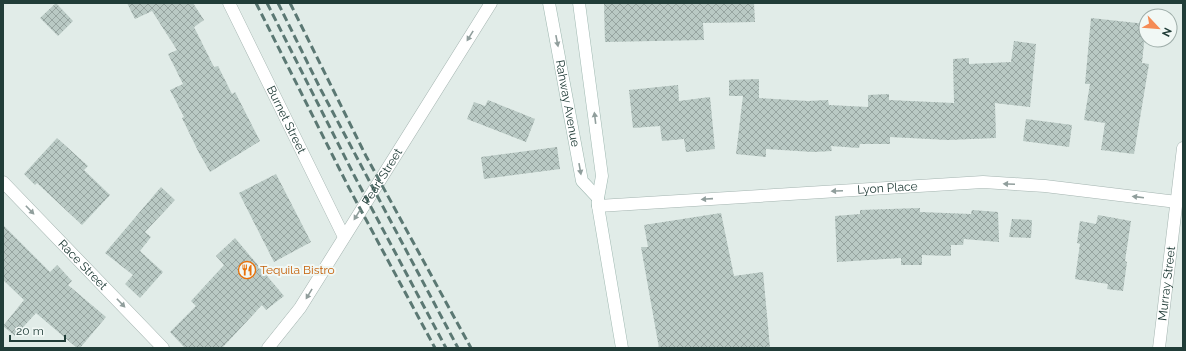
<svg xmlns="http://www.w3.org/2000/svg" width="1186" height="351" font-family="Raleway,sans-serif">
	<style>
		.building { fill: url(#building-cross-hatch) }
		.lines { fill: none; stroke-linecap: round; stroke-linejoin: round }
		.minor-casing { stroke: #a4b4b0; stroke-width: 13 }
		.tertiary-casing { stroke: #a4b4b0; stroke-width: 13 }
		.secondary-casing { stroke: #9fb8b1; stroke-width: 13 }
		.minor { stroke: #fff; stroke-width: 12 }
		.tertiary { stroke: #fff; stroke-width: 12 }
		.secondary { stroke: #fff; stroke-width: 12 }
		.rail { stroke: #5b7873; stroke-width: 3; stroke-dasharray: 8 4; stroke-linecap: butt }
		.oneway { fill: #909e9c }
		.labels { text-anchor: middle; dominant-baseline: central; stroke-width: 4; stroke-linejoin: round; paint-order: stroke }
		.street-label { font-size: 12px; fill: #213d38; stroke: #f1f8f5 }
		.food-label { font-size: 12px; fill: #c56008; stroke: #f1f8f5; text-anchor: start }
	</style>
	<defs>
		<pattern id="building-cross-hatch" width="8" height="8" patternUnits="userSpaceOnUse"><rect width="8" height="8" fill="#b9c9c4"/><path d="M0 0l8 8M0 8l8-8" fill="none" stroke="#96a4a0"/></pattern>
	</defs>
	<rect width="100%" height="100%" fill="#e1ece8"/>
	<path class="building" d="M 56,3 L 73,21 L 58,36 L 40,18 Z
		M 127,3 L 193,3 L 204,20 L 194,27 L 214,67 L 218,66 L 232,94 L 235,92 L 260,141 L 210,172 L 199,153 L 182,118 L 184,117 L 170,90 L 183,84 L 168,54 L 177,50 L 152,11 L 135,19 Z
		M 604,3 L 754,3 L 755,22 L 703,23 L 704,40 L 605,42 Z
		M 1091,18 L 1146,24 L 1142,63 L 1149,64 L 1134,154 L 1101,150 L 1105,123 L 1084,120 L 1090,84 L 1085,84 Z
		M 1014,41 L 1036,44 L 1030,107 L 995,103 L 996,138 L 948,140 L 890,137 L 890,144 L 860,144 L 859,148 L 831,146 L 832,151 L 813,152 L 766,149 L 766,157 L 736,154 L 743,96 L 729,96 L 729,80 L 759,79 L 759,98 L 808,101 L 828,100 L 829,105 L 868,107 L 868,95 L 889,94 L 889,100 L 954,103 L 953,59 L 969,58 L 969,64 L 1011,62 Z
		M 678,85 L 679,101 L 710,97 L 715,149 L 686,152 L 684,139 L 662,141 L 660,126 L 633,128 L 629,90 Z
		M 488,100 L 535,119 L 526,142 L 467,119 L 474,102 L 485,106 Z
		M 1026,119 L 1072,125 L 1069,147 L 1023,141 Z
		M 57,138 L 88,166 L 84,170 L 110,195 L 82,225 L 37,183 L 35,185 L 24,174 Z
		M 557,147 L 560,169 L 484,179 L 481,157 Z
		M 276,174 L 311,242 L 274,262 L 239,193 Z
		M 161,187 L 175,200 L 145,232 L 151,237 L 140,251 L 163,272 L 140,298 L 125,284 L 133,275 L 105,253 Z
		M 920,208 L 920,212 L 971,214 L 972,210 L 998,212 L 999,242 L 964,239 L 963,245 L 951,245 L 951,256 L 922,255 L 922,265 L 901,265 L 901,258 L 837,262 L 835,216 L 860,214 L 860,210 Z
		M 721,213 L 734,276 L 763,272 L 770,348 L 659,348 L 641,247 L 648,247 L 644,225 Z
		M 1098,215 L 1131,221 L 1125,261 L 1127,262 L 1123,291 L 1107,289 L 1108,284 L 1075,279 L 1080,244 L 1077,243 L 1080,221 L 1096,224 Z
		M 1012,219 L 1032,220 L 1031,238 L 1009,237 Z
		M 3,225 L 50,272 L 57,265 L 72,281 L 68,285 L 106,317 L 80,348 L 77,348 L 36,313 L 15,336 L 3,326 L 24,300 L 3,280 Z
		M 235,238 L 284,296 L 266,310 L 262,305 L 222,348 L 185,348 L 170,332 L 196,306 L 191,301 L 224,265 L 216,256 Z"/>
	<g class="lines">
		<g class="minor-casing">
			<g id="minor">
				<path id="s1" d="M 229,3 L 344,237"/>
				<path id="s2" d="M 3,182 L 163,348"/>
				<path id="s3" d="M 598,206 L 983,182 L 1045,186 L 1177,202"/>
				<path id="s4" d="M 1159,348 L 1183,148"/>
			</g>
		</g>
		<g class="tertiary-casing">
			<g id="tertiary">
				<path id="s5" d="M 268,348 L 300,308 L 491,3"/>
			</g>
		</g>
		<g class="secondary-casing">
			<g id="secondary">
				<path id="s6" d="M 549,3 L 582,181 L 598,198"/>
				<path d="M 579,3 L 602,176 L 598,198 L 598,206 L 622,348"/>
			</g>
		</g>
		<use href="#minor" class="minor"/>
		<use href="#tertiary" class="tertiary"/>
		<use href="#secondary" class="secondary"/>
		<path class="rail" d="M 256,3 L 349,188 L 435,348
			M 267,3 L 355,177 L 446,348
			M 278,3 L 321,90 L 458,348
			M 290,3 L 366,156 L 471,348"/>
	</g>
	<defs><path id="oneway-solid" d="M-6-.8H1V-3.2L6.5 0L1 3.2V.8H-6Z"/></defs>
	<g class="oneway">
		<use href="#oneway-solid" transform="translate(470 36) rotate(122)"/>
		<use href="#oneway-solid" transform="translate(557 41) rotate(79)"/>
		<use href="#oneway-solid" transform="translate(595 118) rotate(-97)"/>
		<use href="#oneway-solid" transform="translate(580 169) rotate(80)"/>
		<use href="#oneway-solid" transform="translate(1009 184) rotate(-177)"/>
		<use href="#oneway-solid" transform="translate(837 191) rotate(177)"/>
		<use href="#oneway-solid" transform="translate(1138 197) rotate(-173)"/>
		<use href="#oneway-solid" transform="translate(707 199) rotate(176)"/>
		<use href="#oneway-solid" transform="translate(30 210) rotate(46)"/>
		<use href="#oneway-solid" transform="translate(357 215) rotate(122)"/>
		<use href="#oneway-solid" transform="translate(309 294) rotate(121)"/>
		<use href="#oneway-solid" transform="translate(121 303) rotate(46)"/>
	</g>
	<defs>
		<g id="restaurant-ring" transform="scale(0.9)"><circle r="9.5" fill="#f1f8f5" stroke="#e8710a" stroke-width="1.5"/><path d="M-5-6h1v4h1v-4h1v4h1v-4h1v5L-1.5 .5V6h-2V.5L-5-1ZM5-6V6H3V1.5H1.5Q1.5-4 5-6Z" fill="#e8710a"/></g>
	</defs>
	<g fill-rule="evenodd">
		<use href="#restaurant-ring" x="247" y="270"/>
	</g>
	<g class="labels">
		<g class="street-label">
			<text stroke="none"><textPath href="#s6" startOffset="102">Rahway Avenue</textPath></text>
			<text stroke="none"><textPath href="#s1" startOffset="130">Burnet Street</textPath></text>
			<text stroke="none"><textPath href="#s5" startOffset="206">Pearl Street</textPath></text>
			<text stroke="none"><textPath href="#s3" startOffset="290">Lyon Place</textPath></text>
			<text stroke="none"><textPath href="#s2" startOffset="115">Race Street</textPath></text>
			<text stroke="none"><textPath href="#s4" startOffset="65">Murray Street</textPath></text>
		</g>
		<g class="food-label">
			<text x="260" y="270">Tequila Bistro</text>
		</g>
	</g>
	<rect width="1186" height="351" fill="none" stroke="#213d38" stroke-width="8"/>
	<g transform="translate(1158 28) rotate(116)"><circle r="19" fill="#f1f8f5" stroke="#9eada9"/>
	<path d="M0-3L7 15L0 10L-7 15Z" fill="#f58b55"/>
	<text y="-6" font-size="11" font-weight="bold" text-anchor="middle" fill="#213d38">N</text>
	</g>
	<path d="M10 335v6h55v-6" fill="none" stroke="#213d38" stroke-width="2"/>
	<text x="16" y="335" font-size="12" fill="#213d38" stroke="#f1f8f5" stroke-width="3" paint-order="stroke">20 m</text>
</svg>
